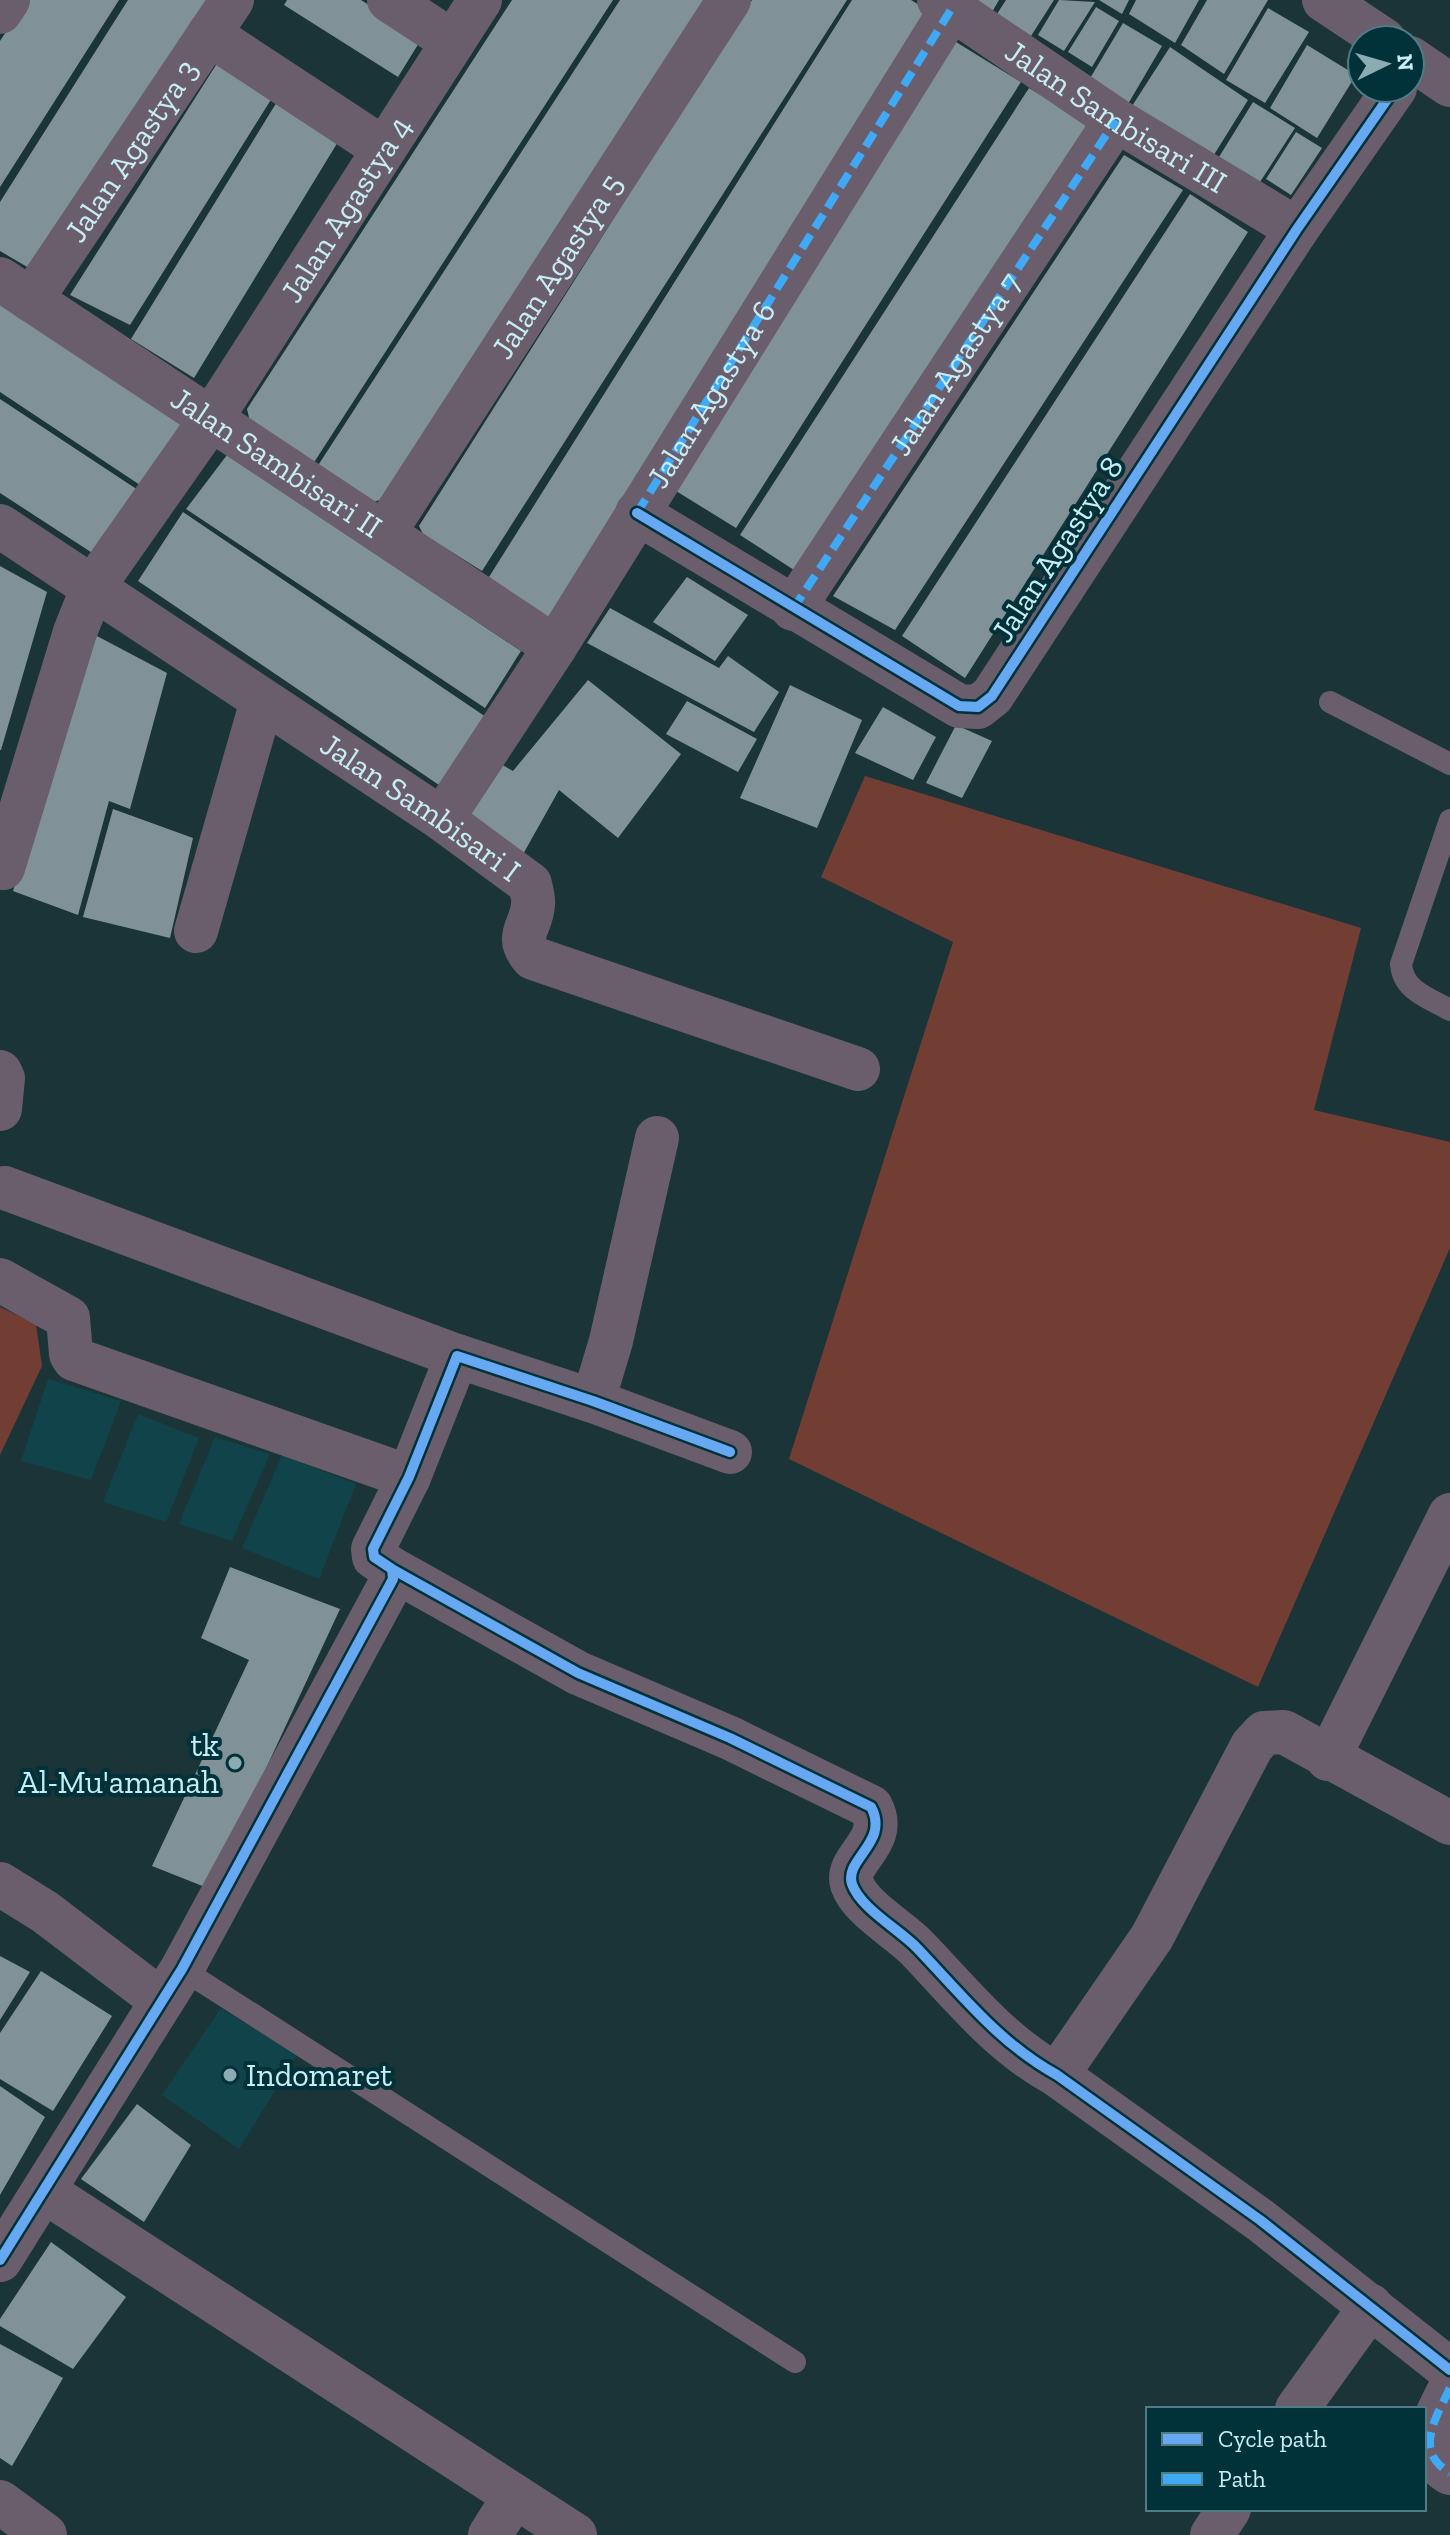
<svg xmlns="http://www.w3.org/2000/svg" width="1450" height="2535" font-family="'Zilla Slab',serif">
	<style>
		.built { fill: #11434b }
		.green { fill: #723e34 }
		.building { fill: #809298 }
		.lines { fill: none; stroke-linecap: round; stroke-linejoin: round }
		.service { stroke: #6a5e6c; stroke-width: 22 }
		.minor { stroke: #6a5e6c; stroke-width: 44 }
		.quiet { stroke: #3fa9f5; stroke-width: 8; stroke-dasharray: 16 8; stroke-linecap: butt }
		.cycleway-casing { stroke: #013139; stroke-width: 15 }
		.cycleway { stroke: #66a8f1; stroke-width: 10 }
		.poi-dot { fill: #8bacb2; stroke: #013139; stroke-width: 3 }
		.labels { text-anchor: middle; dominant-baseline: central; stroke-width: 8; stroke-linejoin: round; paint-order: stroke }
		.street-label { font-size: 32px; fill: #c7edf5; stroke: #013139 }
		.poi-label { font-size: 32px; fill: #c7edf5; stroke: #013139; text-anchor: end }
	</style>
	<rect width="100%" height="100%" fill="#1b3437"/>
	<path class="built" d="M 48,1379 L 121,1401 L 91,1480 L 21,1461 Z
		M 138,1414 L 199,1438 L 166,1522 L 103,1502 Z
		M 215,1437 L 270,1454 L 232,1541 L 179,1524 Z
		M 282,1455 L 356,1484 L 319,1579 L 242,1548 Z
		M 221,2008 L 297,2055 L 239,2149 L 162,2095 Z"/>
	<path class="green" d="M 865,776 L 1361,928 L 1314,1110 L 1450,1142 L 1450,1248 L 1258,1687 L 789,1459 L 953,942 L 821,877 Z
		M 0,1307 L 36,1324 L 42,1366 L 0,1455 Z"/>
	<path class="building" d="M 27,0 L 119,0 L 0,187 L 0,41 Z
		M 128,0 L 215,0 L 29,268 L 0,251 L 0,202 Z
		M 287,0 L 361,0 L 422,38 L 398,77 L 284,5 Z
		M 512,0 L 613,0 L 311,467 L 251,426 L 247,409 Z
		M 620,0 L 711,0 L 382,499 L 374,502 L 317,467 Z
		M 752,0 L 847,0 L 482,571 L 423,534 L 419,526 Z
		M 852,0 L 911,0 L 921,6 L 924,22 L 560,612 L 547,618 L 489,577 Z
		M 975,0 L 999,0 L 992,12 Z
		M 1006,0 L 1054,0 L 1031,36 L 997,14 Z
		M 1059,0 L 1095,2 L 1064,51 L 1038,35 Z
		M 1099,0 L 1129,0 L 1122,14 Z
		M 1136,0 L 1199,0 L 1175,43 L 1129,14 Z
		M 1207,0 L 1268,0 L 1224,74 L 1181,45 Z
		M 1096,7 L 1119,21 L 1092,67 L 1068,52 Z
		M 1268,8 L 1309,32 L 1265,103 L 1226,80 Z
		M 1123,23 L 1162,46 L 1128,104 L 1089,80 Z
		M 956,42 L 1021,82 L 736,528 L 676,491 Z
		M 1307,45 L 1356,75 L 1317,138 L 1270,108 Z
		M 1170,47 L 1248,100 L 1212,158 L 1132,106 Z
		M 223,54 L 277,90 L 130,325 L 70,295 Z
		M 1029,88 L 1091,125 L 794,570 L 740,535 Z
		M 283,92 L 344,132 L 194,378 L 131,339 Z
		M 1253,102 L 1295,128 L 1260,182 L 1219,157 Z
		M 1296,132 L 1322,148 L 1291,195 L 1266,179 Z
		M 1124,155 L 1183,190 L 895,630 L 833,596 Z
		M 1190,194 L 1248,232 L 965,678 L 902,636 Z
		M 0,302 L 188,422 L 143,487 L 0,392 Z
		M 0,399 L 141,492 L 97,556 L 0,493 Z
		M 227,455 L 521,651 L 485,708 L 186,509 Z
		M 183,512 L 486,717 L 439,785 L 138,581 Z
		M 0,566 L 47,592 L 1,750 L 0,750 Z
		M 687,577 L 748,615 L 715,661 L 653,622 Z
		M 610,608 L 719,668 L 728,656 L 779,692 L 754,732 L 587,643 Z
		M 95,635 L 167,673 L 130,809 L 109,801 L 78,915 L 13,891 Z
		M 588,680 L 681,754 L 618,838 L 559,790 L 522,856 L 466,818 L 499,763 L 513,771 Z
		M 790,685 L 862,720 L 817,828 L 740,798 Z
		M 687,701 L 757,739 L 738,772 L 666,734 Z
		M 883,707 L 936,737 L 913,780 L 855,753 Z
		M 956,725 L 992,741 L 962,798 L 926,783 Z
		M 113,809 L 193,838 L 170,938 L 83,917 Z
		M 230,1567 L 340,1609 L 210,1889 L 152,1866 L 249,1660 L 201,1638 Z
		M 0,1956 L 30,1972 L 0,2020 Z
		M 41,1971 L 112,2016 L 53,2111 L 0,2079 L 0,2033 Z
		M 0,2086 L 45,2117 L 0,2195 Z
		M 137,2104 L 191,2145 L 144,2222 L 81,2179 Z
		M 51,2242 L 126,2297 L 73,2369 L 0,2326 L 0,2319 Z
		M 0,2344 L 63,2378 L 12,2466 L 0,2458 Z"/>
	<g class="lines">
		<path class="service" d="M 1330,702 L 1450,764
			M 1450,820 L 1401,964 C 1403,991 1429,998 1450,1010
			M 182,1969 L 795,2362"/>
		<g class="minor">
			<path d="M 389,0 L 453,42"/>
			<path id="s1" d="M 939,0 L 1116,120 L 1297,229"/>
			<path d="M 1324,0 L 1384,40"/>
			<path d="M 0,12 L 8,0"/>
			<path d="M 209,34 L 384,149"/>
			<path d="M 1410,58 L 1450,85"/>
			<path id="s2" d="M 0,279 L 555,647"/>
			<path id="s3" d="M 31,300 L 232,0"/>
			<path d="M 637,513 L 959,706 L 978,707 L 992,696 L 1297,229 L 1395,88"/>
			<path id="s4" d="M 0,526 L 442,819 L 530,884 C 531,890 534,898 533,904 C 532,928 513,935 533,958 L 858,1069"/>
			<path id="s5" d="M 384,533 L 729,0"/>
			<path id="s6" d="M 793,609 L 1116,120"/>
			<path d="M 442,819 L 555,647 L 952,8"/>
			<path id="s7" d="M 3,868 L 75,632 L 93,587 L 211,419 L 480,0"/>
			<path d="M 196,931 L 262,701"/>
			<path d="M 0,1072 L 3,1078 L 0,1109"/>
			<path d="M 5,1188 L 457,1356"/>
			<path d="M 0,1280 L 68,1318 L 71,1354 L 74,1359 L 409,1477"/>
			<path d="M 593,1401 L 611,1341 L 657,1138"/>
			<path d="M 392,1569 L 578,1673 L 730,1738 L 871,1807 C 890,1842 844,1859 852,1884 C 860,1908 900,1930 917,1948 C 962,1995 999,2043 1057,2075 L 1260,2220 L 1450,2370"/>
			<path d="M 1328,1759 L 1450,1515"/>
			<path d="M 0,1884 L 45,1912 L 162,2001"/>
			<path d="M 1057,2075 L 1152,1937 L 1252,1746 L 1264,1733 L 1284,1732 L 1450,1823"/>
			<path d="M 44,2191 L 575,2535"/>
			<path d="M 0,2260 L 182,1969 L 393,1579 L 392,1569 L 374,1557 L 373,1549 L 409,1477 L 457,1356 L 593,1401 L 730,1452"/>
			<path d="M 1450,2388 C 1436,2418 1413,2451 1450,2473"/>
			<path d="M 1297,2409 L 1371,2306"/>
			<path d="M 0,2502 L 45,2535"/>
			<path d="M 490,2535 L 514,2497"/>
			<path d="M 1212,2535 L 1229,2509"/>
		</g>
		<g class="quiet">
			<path id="s8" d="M 637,513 L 952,8"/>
			<path d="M 793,609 L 1116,120"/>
			<path d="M 1450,2388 C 1436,2418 1413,2451 1450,2473"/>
		</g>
		<g class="cycleway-casing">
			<path id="cycleway" d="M 637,513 L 959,706 L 978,707 L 992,696 L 1297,229 L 1395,88
				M 392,1569 L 578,1673 L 730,1738 L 871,1807 C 890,1842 844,1859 852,1884 C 860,1908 900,1930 917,1948 C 962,1995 999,2043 1057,2075 L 1260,2220 L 1450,2370
				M 0,2260 L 182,1969 L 393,1579 L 392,1569 L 374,1557 L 373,1549 L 409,1477 L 457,1356 L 593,1401 L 730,1452"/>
		</g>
		<use href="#cycleway" class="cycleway"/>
	</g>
	<g class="poi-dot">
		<circle cx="235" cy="1763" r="8"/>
		<circle cx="230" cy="2075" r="8"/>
	</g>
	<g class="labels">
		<g class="street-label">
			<text stroke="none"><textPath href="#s1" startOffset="212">Jalan Sambisari III</textPath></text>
			<text stroke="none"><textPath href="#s3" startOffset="180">Jalan Agastya 3</textPath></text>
			<text stroke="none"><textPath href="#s7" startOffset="750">Jalan Agastya 4</textPath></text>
			<text stroke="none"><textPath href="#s5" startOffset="318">Jalan Agastya 5</textPath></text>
			<text stroke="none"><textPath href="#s6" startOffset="294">Jalan Agastya 7</textPath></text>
			<text stroke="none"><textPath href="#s8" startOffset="140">Jalan Agastya 6</textPath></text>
			<text stroke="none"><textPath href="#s2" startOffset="332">Jalan Sambisari II</textPath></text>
			<text transform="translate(1057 549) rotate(-57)">Jalan Agastya 8</text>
			<text stroke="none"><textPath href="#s4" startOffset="506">Jalan Sambisari I</textPath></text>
		</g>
		<g class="poi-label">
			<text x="219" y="1745">tk<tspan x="219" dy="37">Al-Mu'amanah</tspan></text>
			<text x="246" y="2075" text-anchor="start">Indomaret</text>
		</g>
	</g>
	<rect x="1146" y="2407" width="280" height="104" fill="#013139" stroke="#507c84" stroke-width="2"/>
	<rect x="1162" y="2433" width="40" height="12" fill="#66a8f1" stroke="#507c84" stroke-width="2"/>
	<text x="1218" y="2447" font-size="24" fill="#c7edf5">Cycle path</text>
	<rect x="1162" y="2473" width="40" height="12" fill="#3fa9f5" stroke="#507c84" stroke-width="2"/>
	<text x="1218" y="2487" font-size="24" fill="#c7edf5">Path</text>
	<g transform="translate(1386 64) rotate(85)"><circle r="38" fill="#013139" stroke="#507c84" stroke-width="2"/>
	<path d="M0-6L14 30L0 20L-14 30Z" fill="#8bacb2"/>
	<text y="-12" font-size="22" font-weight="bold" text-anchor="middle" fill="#c7edf5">N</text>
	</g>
</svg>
